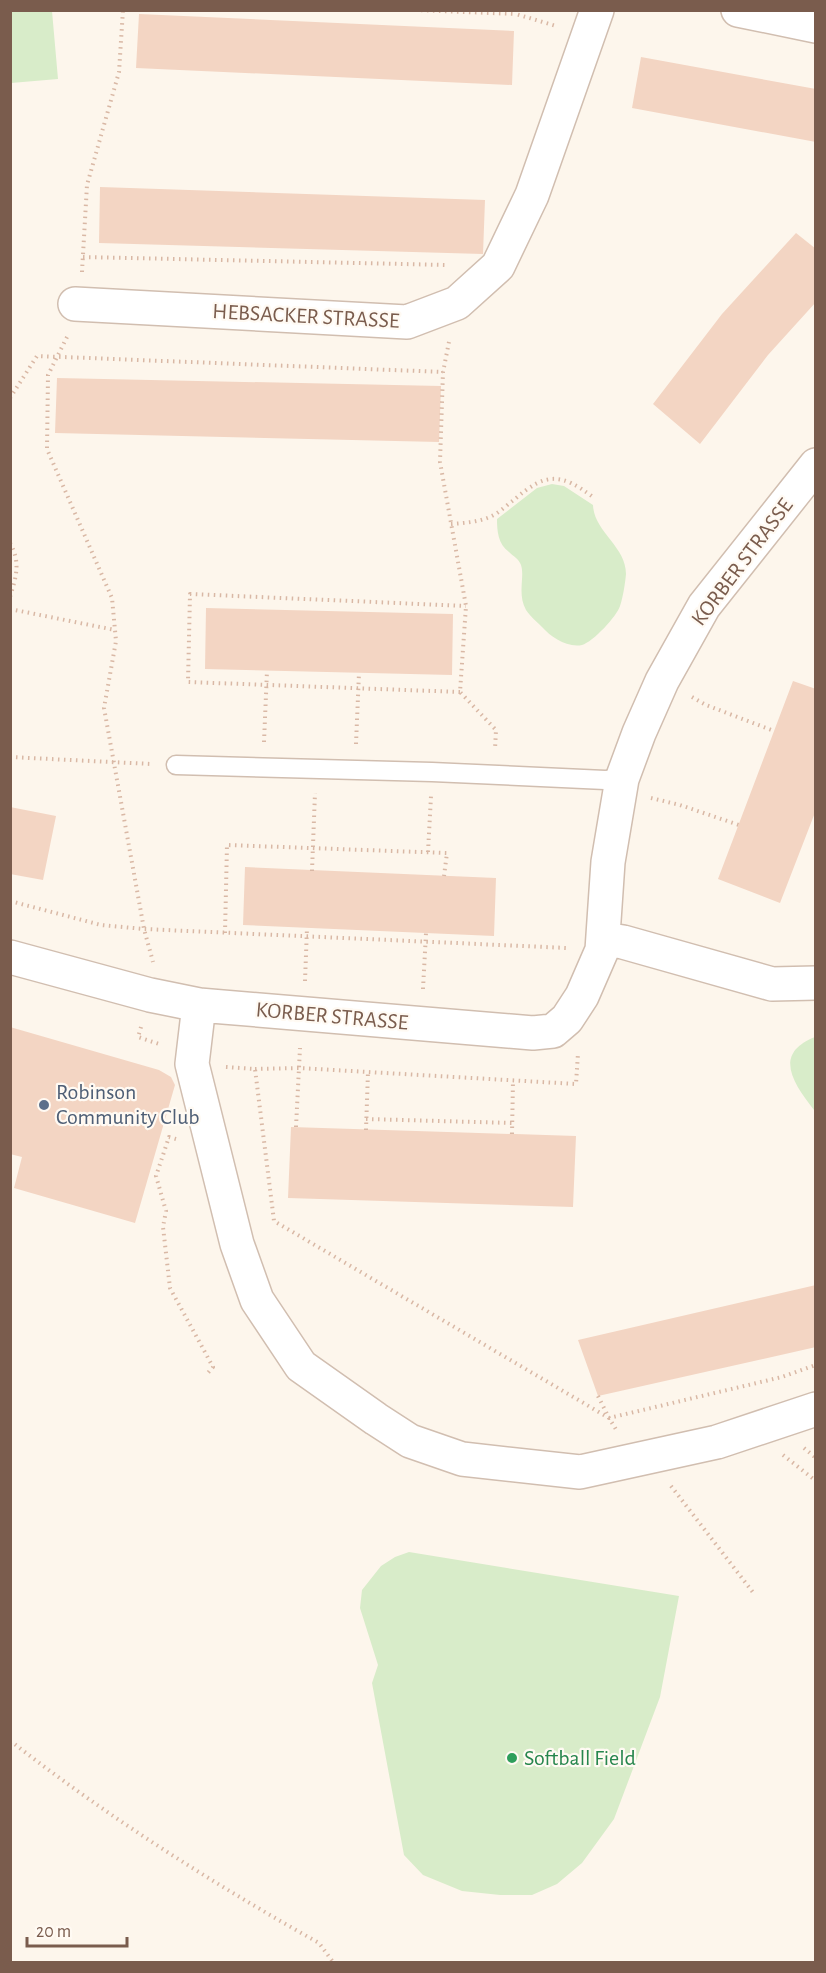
<svg xmlns="http://www.w3.org/2000/svg" width="826" height="1973" font-family="'Alegreya Sans',sans-serif">
	<style>
		.green { fill: #d8ecc9 }
		.building { fill: #f3d5c3 }
		.lines { fill: none; stroke-linecap: round; stroke-linejoin: round }
		.service-casing { stroke: #d1beb0; stroke-width: 21 }
		.minor-casing { stroke: #d1beb0; stroke-width: 36 }
		.path { stroke: #d9b8a5; stroke-width: 4; stroke-dasharray: 1.5 4.5; stroke-linecap: butt }
		.service { stroke: #fff; stroke-width: 18 }
		.minor { stroke: #fff; stroke-width: 33 }
		.service-dot { fill: #5c6f8a; stroke: #fffaf3; stroke-width: 2 }
		.leisure-dot { fill: #2e9e5b; stroke: #fffaf3; stroke-width: 2 }
		.labels { text-anchor: middle; dominant-baseline: central; stroke-width: 4.5; stroke-linejoin: round; paint-order: stroke }
		.street-label { font-size: 22px; fill: #7a5c4d; stroke: #fffaf3 }
		.service-label { font-size: 22px; fill: #4e5e75; stroke: #fffaf3; text-anchor: start }
		.leisure-label { font-size: 22px; fill: #27864d; stroke: #fffaf3; text-anchor: start }
	</style>
	<rect width="100%" height="100%" fill="#fdf6ec"/>
	<path class="green" d="M 11,10 L 52,11 L 58,79 L 11,83 Z
		M 552,484 L 564,486 L 593,505 C 594,532 626,546 626,574 C 625,584 623,597 620,606 C 617,616 593,642 582,645 C 567,648 551,637 542,627 C 537,622 530,616 526,610 C 517,594 525,577 521,565 C 519,559 513,556 509,552 C 498,544 497,531 497,519 L 537,488 Z
		M 815,1037 L 816,1108 L 814,1110 C 794,1084 772,1054 815,1037 Z
		M 409,1552 L 679,1596 L 660,1697 L 614,1819 L 582,1863 L 557,1884 L 532,1895 L 500,1895 L 462,1891 L 423,1875 L 404,1855 L 372,1683 L 378,1665 L 360,1608 L 362,1590 L 381,1566 L 395,1557 Z"/>
	<path class="building" d="M 139,14 L 514,31 L 512,85 L 136,68 Z
		M 641,57 L 816,89 L 816,142 L 632,108 Z
		M 100,187 L 485,200 L 483,254 L 99,243 Z
		M 796,233 L 816,249 L 816,302 L 768,355 L 700,444 L 653,404 L 722,314 Z
		M 57,378 L 441,386 L 439,442 L 55,433 Z
		M 206,608 L 453,614 L 452,675 L 205,669 Z
		M 793,681 L 816,689 L 816,810 L 780,903 L 718,879 Z
		M 10,807 L 56,816 L 43,880 L 10,874 Z
		M 245,867 L 496,878 L 494,936 L 243,925 Z
		M 10,1027 L 159,1070 L 171,1077 L 175,1085 L 135,1223 L 14,1188 L 22,1157 L 10,1154 Z
		M 291,1127 L 576,1136 L 573,1207 L 288,1198 Z
		M 816,1285 L 816,1347 L 598,1396 L 578,1340 Z"/>
	<g class="lines">
		<g class="service-casing">
			<path id="service" d="M 176,765 L 432,772 L 605,780 L 622,779"/>
		</g>
		<g class="minor-casing">
			<path id="minor" d="M 738,10 L 816,26
				M 75,304 L 407,322 L 457,303 L 498,266 L 532,195 L 597,10
				M 604,939 L 623,942 L 772,984 L 816,983
				M 10,957 L 150,995 L 199,1005 L 533,1033 L 553,1031 L 567,1019 L 582,996 L 602,950 L 608,862 L 622,779 L 639,733 L 662,681 L 704,606 L 816,465
				M 199,1005 L 192,1064 L 237,1244 L 257,1300 L 301,1366 L 376,1419 L 410,1441 L 462,1459 L 580,1472 L 717,1442 L 816,1409"/>
		</g>
		<path class="path" d="M 415,10 L 516,14
			M 516,10 L 516,14 L 556,26
			M 83,257 L 448,265
			M 82,272 L 87,185 L 119,72 L 123,10
			M 67,337 L 48,375 L 47,449 L 112,598 L 116,641 L 104,708 L 144,929 L 153,962
			M 449,342 L 443,372 L 440,462 L 466,606 L 460,692 L 496,730 L 495,749
			M 10,398 L 37,356 L 443,372
			M 451,524 C 465,523 479,522 492,516 C 500,512 508,504 515,499 C 546,472 561,473 593,497
			M 10,543 C 21,563 16,577 10,597
			M 10,609 L 115,630
			M 460,692 L 188,682 L 190,594 L 466,606
			M 692,697 L 706,705 L 774,731
			M 264,742 L 267,671
			M 356,744 L 359,673
			M 10,757 L 151,764
			M 651,798 L 680,805 L 739,825
			M 428,852 L 431,796
			M 312,871 L 315,793
			M 10,901 L 101,925 L 144,929 L 567,948
			M 225,933 L 227,845 L 447,853 L 444,876
			M 305,981 L 307,928
			M 423,989 L 426,933
			M 141,1027 L 138,1037 L 162,1045
			M 226,1067 L 255,1069 L 274,1221 L 609,1418 L 617,1431
			M 255,1069 L 299,1068 L 576,1084 L 578,1053
			M 366,1119 L 512,1123
			M 296,1127 L 300,1048
			M 366,1130 L 368,1072
			M 512,1134 L 513,1081
			M 176,1139 L 169,1137 L 156,1176 L 166,1211 L 163,1227 L 170,1288 L 213,1367 L 206,1375
			M 598,1396 L 609,1418 L 782,1377 L 816,1365
			M 804,1448 L 816,1458
			M 783,1455 L 816,1481
			M 671,1486 L 755,1595
			M 10,1743 L 12,1742 C 108,1817 212,1883 319,1943 L 333,1962"/>
		<use href="#service" class="service"/>
		<use href="#minor" class="minor"/>
	</g>
	<circle class="service-dot" cx="44" cy="1105" r="6"/>
	<circle class="leisure-dot" cx="512" cy="1758" r="6"/>
	<g class="labels">
		<g class="street-label">
			<text transform="translate(306 316) rotate(3)">HEBSACKER STRASSE</text>
			<text transform="translate(742 562) rotate(-53)">KORBER STRASSE</text>
			<text transform="translate(332 1016) rotate(5)">KORBER STRASSE</text>
		</g>
		<g class="service-label">
			<text x="56" y="1092">Robinson<tspan x="56" dy="25">Community Club</tspan></text>
		</g>
		<g class="leisure-label">
			<text x="524" y="1758">Softball Field</text>
		</g>
	</g>
	<rect width="826" height="1973" fill="none" stroke="#7a5c4d" stroke-width="24"/>
	<path d="M27 1937v9h100v-9" fill="none" stroke="#7a5c4d" stroke-width="3"/>
	<text x="36" y="1937" font-size="18" fill="#7a5c4d" stroke="#fffaf3" stroke-width="4.5" paint-order="stroke">20 m</text>
</svg>
